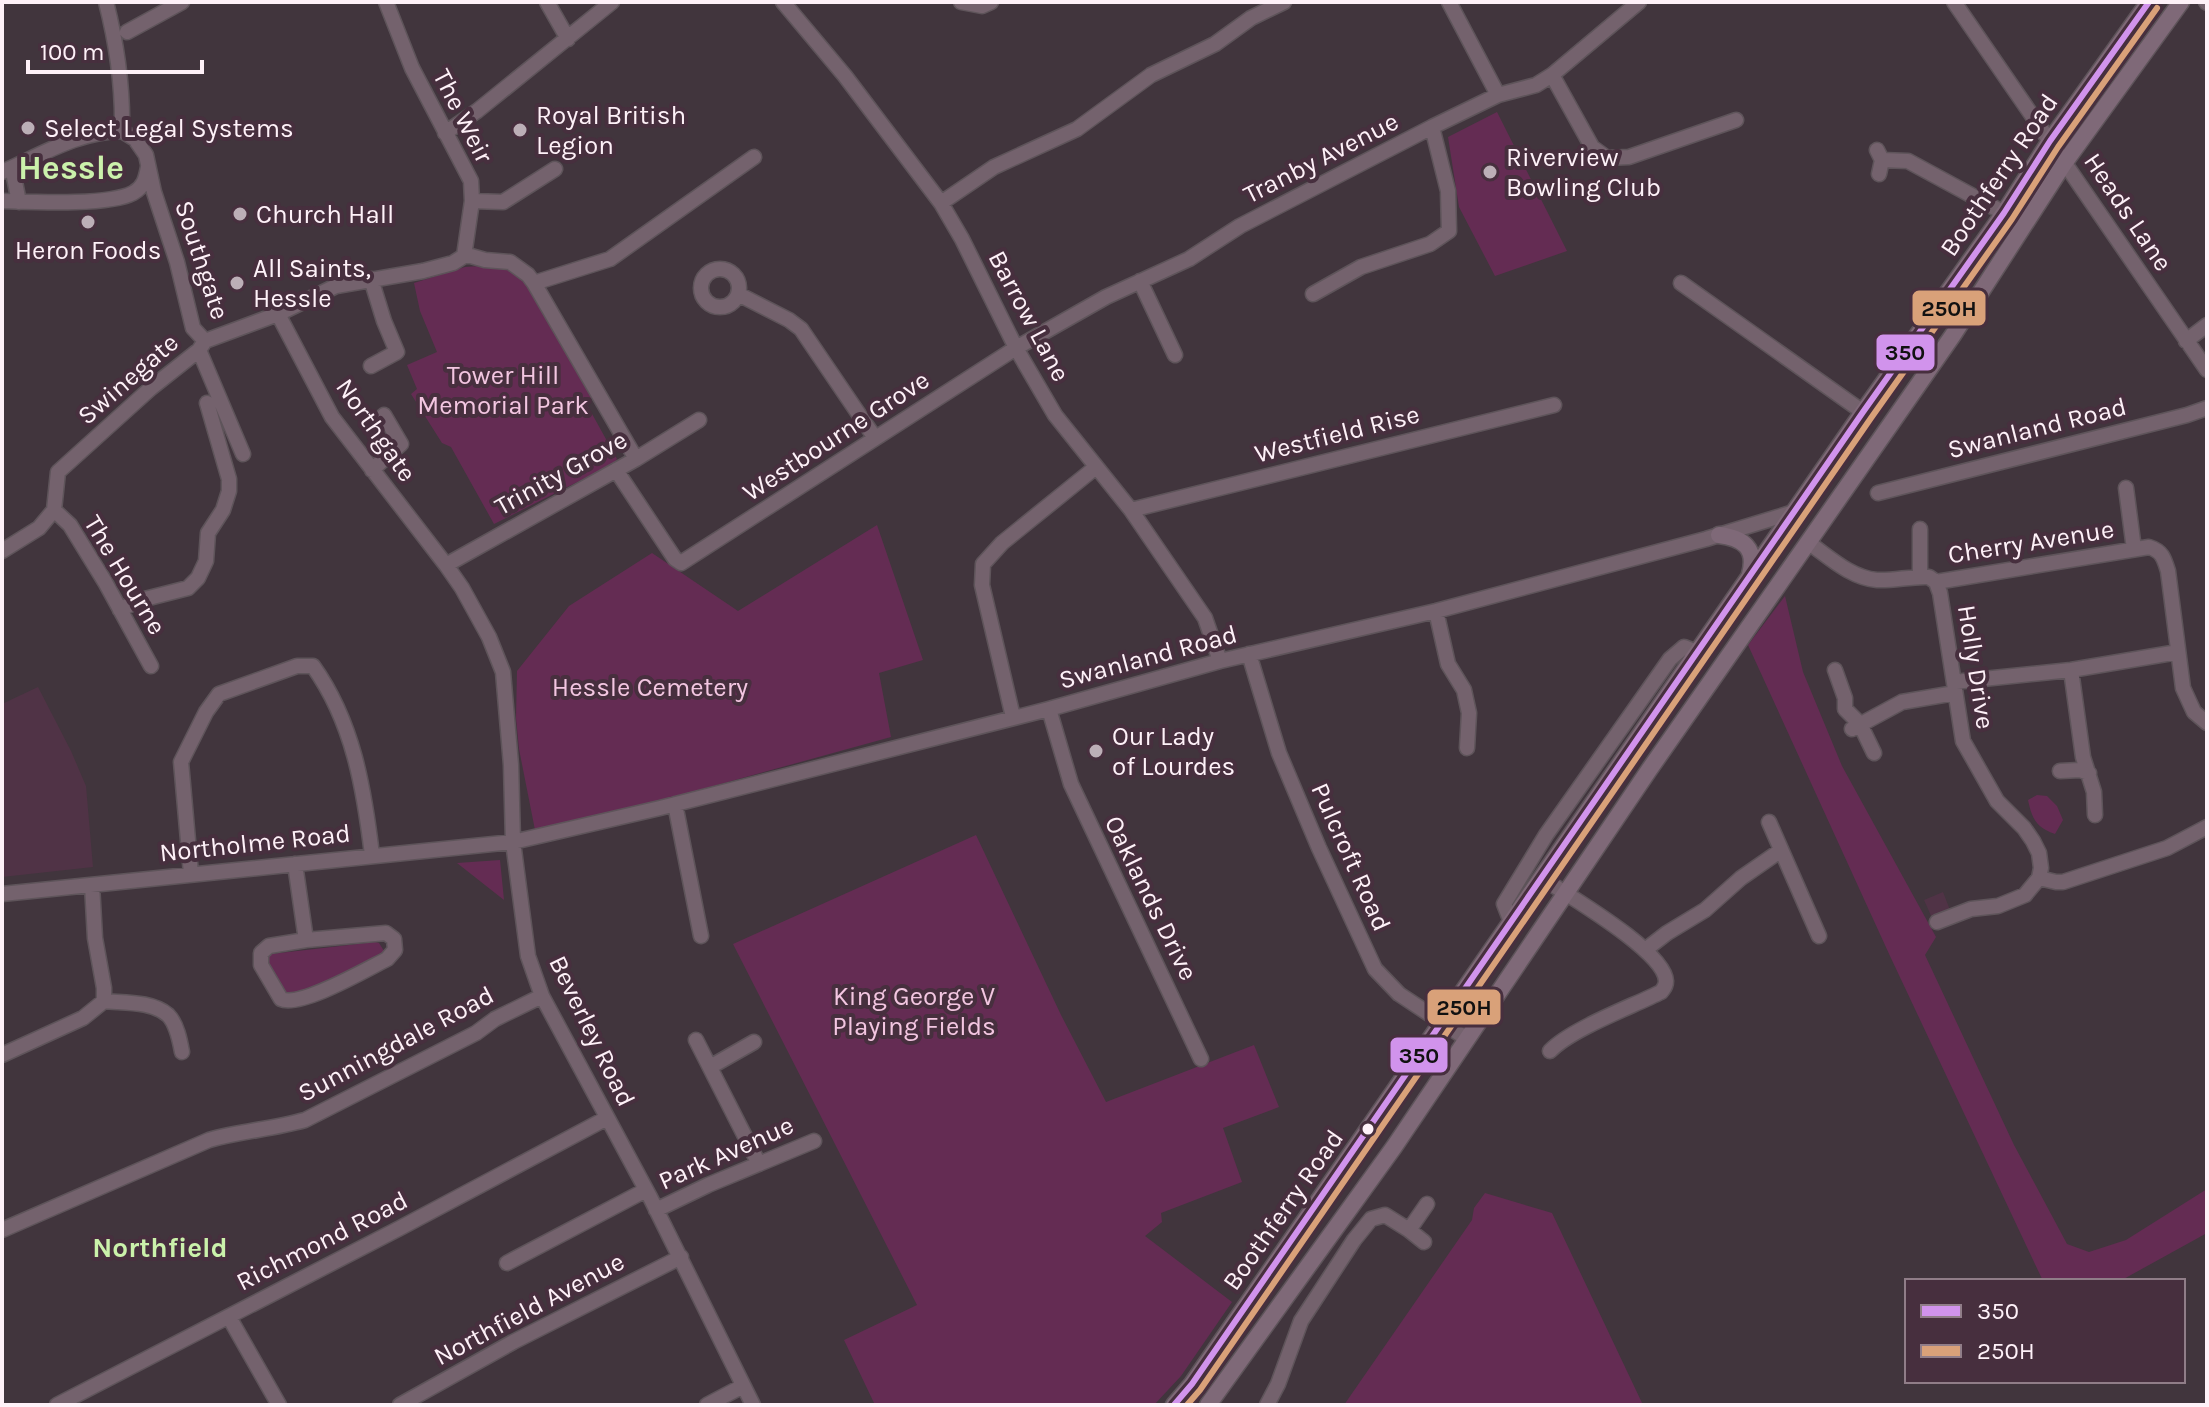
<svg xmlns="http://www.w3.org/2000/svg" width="2209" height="1407" font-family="Karla,sans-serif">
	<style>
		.built { fill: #503346 }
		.green { fill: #642c53 }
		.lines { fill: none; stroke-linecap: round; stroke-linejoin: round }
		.minor-casing { stroke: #5e545a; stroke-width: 17 }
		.major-casing { stroke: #5e545a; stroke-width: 19 }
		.minor { stroke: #74626d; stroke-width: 14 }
		.major { stroke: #7f6978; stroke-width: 16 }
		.bus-1-casing { stroke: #472f3e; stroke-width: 12 }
		.bus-2-casing { stroke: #472f3e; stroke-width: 12 }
		.bus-1 { stroke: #d193ec; stroke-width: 6 }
		.bus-2 { stroke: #d9a179; stroke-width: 6 }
		.poi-dot { fill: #bcafb7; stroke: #472f3e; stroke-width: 3 }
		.bus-dot { fill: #fef1f8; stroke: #472f3e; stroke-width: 3 }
		.labels { text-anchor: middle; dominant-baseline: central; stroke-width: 8; stroke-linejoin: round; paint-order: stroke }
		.poi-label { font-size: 26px; fill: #fef1f8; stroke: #472f3e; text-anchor: start }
		.street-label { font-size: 26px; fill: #fef1f8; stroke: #472f3e }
		.park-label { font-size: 26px; fill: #f3c6e1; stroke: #472f3e }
		.neighbourhood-label { font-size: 28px; font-weight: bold; fill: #cbf1ab; stroke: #472f3e }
		.district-label { font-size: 34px; font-weight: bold; fill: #cbf1ab; stroke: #472f3e }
		.line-badge { stroke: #472f3e; stroke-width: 3 }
		.pale-badge-label { font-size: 22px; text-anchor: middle; font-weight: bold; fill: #111 }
	</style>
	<rect width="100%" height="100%" fill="#41353d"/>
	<path class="built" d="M 38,687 L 71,751 L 86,786 L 93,867 L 2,877 L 2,704 Z
		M 1943,892 L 1950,910 L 1932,918 L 1924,900 Z"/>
	<path class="green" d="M 1497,112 L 1567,251 L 1495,276 L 1459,207 L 1448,137 Z
		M 480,266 L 503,266 L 516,271 L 544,308 L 593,396 L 586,403 L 617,459 L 613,464 L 494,524 L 451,447 L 442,443 L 411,394 L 417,389 L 407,365 L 437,352 L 420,311 L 414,283 L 465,267 Z
		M 877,525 L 923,660 L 879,673 L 891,737 L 536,835 L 519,749 L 516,718 L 517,671 L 569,606 L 652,553 L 738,611 Z
		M 1785,596 L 1803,672 L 1842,766 L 1936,937 L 1925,955 L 2014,1145 L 2067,1244 L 2089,1252 L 2126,1240 L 2207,1189 L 2207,1233 L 2120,1281 L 2043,1281 L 1890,956 L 1748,645 Z
		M 2037,795 L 2047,796 L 2057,806 L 2063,820 L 2055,834 C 2036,827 2032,819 2028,800 Z
		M 976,835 L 1061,1015 L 1106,1102 L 1254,1045 L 1279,1107 L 1223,1128 L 1242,1182 L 1161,1213 L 1162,1222 L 1145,1236 L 1232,1302 L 1181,1376 L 1154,1405 L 875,1405 L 844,1340 L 917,1305 L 733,944 Z
		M 500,860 L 504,900 L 457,863 Z
		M 375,942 L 379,943 L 384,951 L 381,954 L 297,996 L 286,997 L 264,960 L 271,954 Z
		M 1485,1193 L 1552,1213 L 1643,1405 L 1344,1405 L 1472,1220 L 1474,1208 Z"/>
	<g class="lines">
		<g class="minor-casing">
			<path id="minor" d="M 106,2 C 117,45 123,87 122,131
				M 386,2 L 412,68 L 471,181 L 472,201 L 464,256
				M 547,2 L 568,39
				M 783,2 L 845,76 L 941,203 L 962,239 L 1016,348 L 1055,415 L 1131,510 L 1205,618 L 1220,661
				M 961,2 L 982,6 L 991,2
				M 1449,2 L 1498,95
				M 1954,2 L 2207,370
				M 2206,2 L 2207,3
				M 127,32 L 182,2
				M 1552,75 L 1592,147 L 1607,158 L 1629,157 L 1736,120
				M 122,131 L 135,139 L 146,155 L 154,192 L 177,262 L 193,328 L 205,341
				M 445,133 L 477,111 L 612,2
				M 1877,150 L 1882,160 L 1879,174
				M 1882,160 L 1908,161 L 2004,213
				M 16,166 L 14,177 L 19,202
				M 2,172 C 41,155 79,131 122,131
				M 2,201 C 32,202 108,206 133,193 C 144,187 146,178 148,167
				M 472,201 L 503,202 L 555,169
				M 941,203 L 994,167 L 1077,129 L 1151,75 L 1215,44 L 1251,18 L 1284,2
				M701 288a19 19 0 1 1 38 0a19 19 0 1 1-38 0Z
				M 1140,281 L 1175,355
				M 534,283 L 610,259 L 754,157
				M 1681,283 L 1863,412
				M 738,294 L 789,320 L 801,329 L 875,438
				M 1313,294 L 1361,267 L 1430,244 L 1449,231 L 1448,191 L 1432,127
				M 278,314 L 332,417 L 446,565 L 462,588 L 489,637 L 503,672 L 511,765 L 513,842 L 528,956 L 542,996 L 650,1197 L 753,1405
				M 2186,341 L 2207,325
				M 199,350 L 243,454
				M 371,366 L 397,352 L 384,321 L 371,279
				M 372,470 L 401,444 L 384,415
				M 616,470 L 675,559 L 681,563 L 1016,348 L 1106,297 L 1189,259 L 1240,226 L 1432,127 L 1498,95 L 1536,85 L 1552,75 L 1639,2
				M 2126,488 L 2134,549
				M 1878,493 L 2187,415 L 2207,408
				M 54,510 L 70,525 L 105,582 L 151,666
				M 1131,510 L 1554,405
				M 1920,529 L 1920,576
				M 1809,543 C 1829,557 1851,578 1877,580 C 1894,581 1911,576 1929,577 L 1936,582 L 1940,593 L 1963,741 L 1997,801 L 2024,828 L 2033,841 L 2039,853 L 2041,868 L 2039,878 L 2025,895 L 1998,906 L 1971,909 L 1937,922
				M 2,551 L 39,528 L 54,510 L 58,472 L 151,388 L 199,350 L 205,341 L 278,314 L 336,286 L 423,271 L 453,263 L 464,256 L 471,256 L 485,260 L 510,262 L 528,275 L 534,283 L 636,459
				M 446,565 L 636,459 L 699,420
				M 1936,582 L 2149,547 C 2162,551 2164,558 2168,571 L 2183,688 L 2194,712 L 2207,723
				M 120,610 L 137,601 L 188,588 L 198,578 L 206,561 L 208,533 L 223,510 L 229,491 L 229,479 L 207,403
				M 1436,611 L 1448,664 L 1464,690 L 1469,713 L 1467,748
				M 1249,654 L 1279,753 L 1319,848 L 1375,969 L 1399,994 L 1467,1039
				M 1835,670 L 1845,698 L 1845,709 L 1860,724 L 1874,753
				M 2071,670 L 2083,757 L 2094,792 L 2095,815
				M 1954,682 L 2071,670 L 2178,652
				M 1049,709 L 1071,784 L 1201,1059
				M 1013,717 L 982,585 L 983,564 L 1002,543 L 1096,467
				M 1852,729 L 1902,702 L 1955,693
				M 2060,771 L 2080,770 L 2089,773
				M 675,804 L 701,936
				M 1769,822 L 1819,936
				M 295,864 L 306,940 L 386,933 L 394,939 L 395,950 L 387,959 C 367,969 300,1008 281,999 L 261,965 L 261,953 L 269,946 L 306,940
				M 191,874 L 181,762 L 206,712 L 219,694 L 297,666 L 313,666 C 353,722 364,788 372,855
				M 1542,878 C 1567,895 1665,951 1666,981 C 1666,987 1664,988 1661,992 C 1631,1007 1571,1029 1550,1051
				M 2039,878 L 2056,882 L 2063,882 L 2167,848 L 2207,827
				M 2,894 L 513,842 L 660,808 L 1049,709 L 1220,661 L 1436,611 L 1706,539 L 1794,512
				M 1511,922 L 1504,904 L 1546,835 L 1670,659 L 1684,647 L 1699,653
				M 1645,950 L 1667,933 L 1705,910 L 1741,878 L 1780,851
				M 104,1001 C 124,1003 152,1001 168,1015 C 177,1024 180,1041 182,1052
				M 696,1040 L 759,1164
				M 2,1055 L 83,1018 L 104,1001 L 104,988 L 95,938 L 92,885
				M 710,1067 L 754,1042
				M 656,1210 L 708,1185 L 814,1141
				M 2,1230 L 209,1140 C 241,1131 273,1129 305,1120 L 476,1033 L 495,1019 L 542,996
				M 1409,1230 L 1427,1204
				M 507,1263 L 646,1190
				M 229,1317 L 279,1405
				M 57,1405 L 400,1228 L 607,1118
				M 400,1405 L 513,1342 L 681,1257
				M 707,1405 L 743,1386
				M 1267,1405 L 1278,1384 L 1301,1321 L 1354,1240 L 1371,1219 L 1385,1215 L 1409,1230 L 1424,1242"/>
		</g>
		<g class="major-casing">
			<path id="major" d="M 1719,535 C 1743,538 1757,548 1750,574
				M 1174,1405 L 1192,1384 L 1863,412 L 2004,213 L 2050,141 L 2149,2
				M 1208,1405 L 1394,1147 L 1649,770 L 1953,335 L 2065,162 L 2181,2"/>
		</g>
		<use href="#minor" class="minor"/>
		<use href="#major" class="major"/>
		<g class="bus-1-casing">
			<path id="bus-1" d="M 1174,1405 L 1192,1384 L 1863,412 L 2004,213 L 2050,141 L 2149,2"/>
		</g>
		<g class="bus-2-casing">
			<path id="bus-2" d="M 1187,1405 L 1200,1390 L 1871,418 L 2012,219 L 2058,147 L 2157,8"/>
		</g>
		<use href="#bus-1" class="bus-1"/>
		<use href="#bus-2" class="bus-2"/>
	</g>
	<g class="poi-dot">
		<circle cx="28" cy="128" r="8"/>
		<circle cx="520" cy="130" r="8"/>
		<circle cx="1490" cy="172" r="8"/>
		<circle cx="240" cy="214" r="8"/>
		<circle cx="88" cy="222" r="8"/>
		<circle cx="237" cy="283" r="8"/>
		<circle cx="1096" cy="751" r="8"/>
	</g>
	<circle class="bus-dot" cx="1368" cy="1129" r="7"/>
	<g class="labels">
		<g class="poi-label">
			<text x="536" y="115">Royal British<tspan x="536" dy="30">Legion</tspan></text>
			<text x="44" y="128">Select Legal Systems</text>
			<text x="1506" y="157">Riverview<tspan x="1506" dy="30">Bowling Club</tspan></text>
			<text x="256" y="214">Church Hall</text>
			<text x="88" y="250" text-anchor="middle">Heron Foods</text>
			<text x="253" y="268">All Saints,<tspan x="253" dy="30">Hessle</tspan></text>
			<text x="1112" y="736">Our Lady<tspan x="1112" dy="30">of Lourdes</tspan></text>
		</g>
		<g class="street-label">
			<text transform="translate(463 116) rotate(63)">The Weir</text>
			<text transform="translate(1321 158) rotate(-27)">Tranby Avenue</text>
			<text transform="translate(1999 175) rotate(-56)">Boothferry Road</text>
			<text transform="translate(2128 212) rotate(56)">Heads Lane</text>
			<text transform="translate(202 260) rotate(72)">Southgate</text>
			<text transform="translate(1029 316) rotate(62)">Barrow Lane</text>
			<text transform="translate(128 379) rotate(-41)">Swinegate</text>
			<text transform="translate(2037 428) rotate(-14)">Swanland Road</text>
			<text transform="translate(376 430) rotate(55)">Northgate</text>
			<text transform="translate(1337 434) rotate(-14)">Westfield Rise</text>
			<text transform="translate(836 436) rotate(-33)">Westbourne Grove</text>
			<text transform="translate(561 473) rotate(-29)">Trinity Grove</text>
			<text transform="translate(2031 542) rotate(-9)">Cherry Avenue</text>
			<text transform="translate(125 575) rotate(59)">The Hourne</text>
			<text transform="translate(1148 657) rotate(-15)">Swanland Road</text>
			<text transform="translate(1976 667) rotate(81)">Holly Drive</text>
			<text transform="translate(255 843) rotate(-6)">Northolme Road</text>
			<text transform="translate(1351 857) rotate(66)">Pulcroft Road</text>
			<text transform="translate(1151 898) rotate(64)">Oaklands Drive</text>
			<text transform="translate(592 1031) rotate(64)">Beverley Road</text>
			<text transform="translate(396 1044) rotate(-28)">Sunningdale Road</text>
			<text transform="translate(726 1153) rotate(-24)">Park Avenue</text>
			<text transform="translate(1283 1210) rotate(-55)">Boothferry Road</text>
			<text transform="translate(322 1241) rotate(-27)">Richmond Road</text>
			<text transform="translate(529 1309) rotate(-28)">Northfield Avenue</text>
		</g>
		<g class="park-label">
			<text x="503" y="375">Tower Hill<tspan x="503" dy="30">Memorial Park</tspan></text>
			<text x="650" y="687">Hessle Cemetery</text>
			<text x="914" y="996">King George V<tspan x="914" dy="30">Playing Fields</tspan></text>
		</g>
		<g class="neighbourhood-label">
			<text x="160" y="1247">Northfield</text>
		</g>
		<g class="district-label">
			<text x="71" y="168">Hessle</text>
		</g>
	</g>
	<g class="line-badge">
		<rect x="1911" y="289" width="76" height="38" rx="8" fill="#d9a179"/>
		<rect x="1875" y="333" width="61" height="39" rx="8" fill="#d193ec"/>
		<rect x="1426" y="988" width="76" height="38" rx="8" fill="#d9a179"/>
		<rect x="1389" y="1036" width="60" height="38" rx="8" fill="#d193ec"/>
	</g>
	<g class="pale-badge-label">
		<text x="1949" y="316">250H</text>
		<text x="1905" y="360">350</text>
		<text x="1464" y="1015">250H</text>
		<text x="1419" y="1063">350</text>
	</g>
	<rect width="2209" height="1407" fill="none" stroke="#fef1f8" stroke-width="8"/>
	<rect x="1905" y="1279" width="280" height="104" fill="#472f3e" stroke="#907d88" stroke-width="2"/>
	<rect x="1921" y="1305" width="40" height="12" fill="#d193ec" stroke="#907d88" stroke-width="2"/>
	<text x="1977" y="1319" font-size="24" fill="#fef1f8">350</text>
	<rect x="1921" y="1345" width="40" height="12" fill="#d9a179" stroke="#907d88" stroke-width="2"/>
	<text x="1977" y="1359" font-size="24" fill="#fef1f8">250H</text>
	<path d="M28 60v12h174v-12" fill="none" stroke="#fef1f8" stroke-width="4"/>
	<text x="40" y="60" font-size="24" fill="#fef1f8" stroke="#472f3e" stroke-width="6" paint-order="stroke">100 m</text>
</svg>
